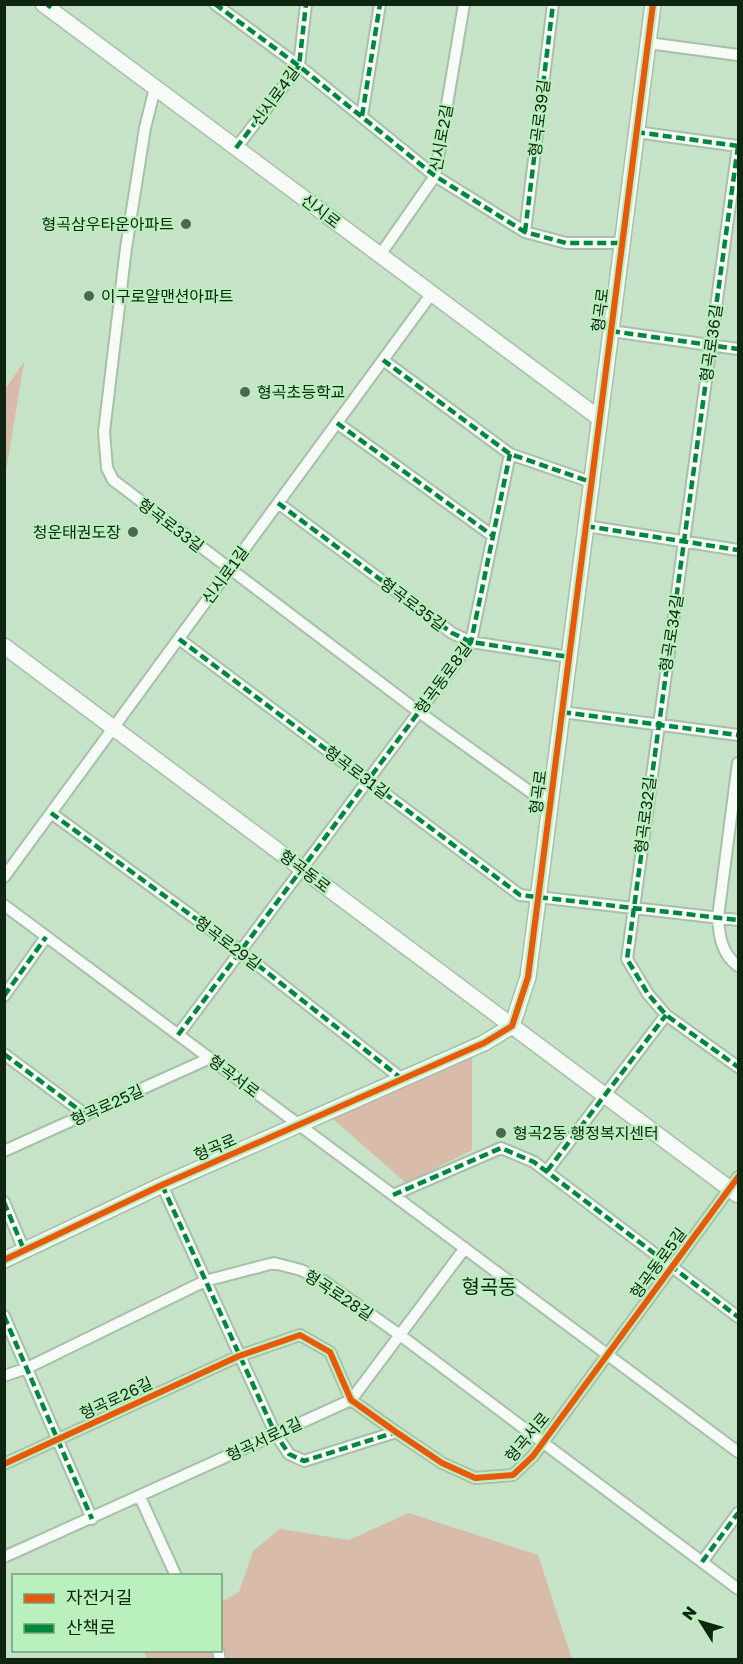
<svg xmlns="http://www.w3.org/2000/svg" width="743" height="1664" font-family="'Golos Text','Noto Sans KR',sans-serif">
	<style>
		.green { fill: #d9bbaa }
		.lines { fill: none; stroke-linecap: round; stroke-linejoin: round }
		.street-casing { stroke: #a8bfa9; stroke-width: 14 }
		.secondary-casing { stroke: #a8bfa9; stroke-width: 18 }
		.street { stroke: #f6fbf7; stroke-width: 10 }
		.secondary { stroke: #f6fbf7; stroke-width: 15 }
		.quiet { stroke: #00873e; stroke-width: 4.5; stroke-dasharray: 9 4.5; stroke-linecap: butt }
		.cycleway-casing { stroke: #b9f0bd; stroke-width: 10 }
		.cycleway { stroke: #e8590c; stroke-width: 6 }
		.poi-dot { fill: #4f6751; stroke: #b9f0bd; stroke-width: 2 }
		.labels { text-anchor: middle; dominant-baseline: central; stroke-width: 4.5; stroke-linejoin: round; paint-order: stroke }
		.street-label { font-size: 16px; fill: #0f2411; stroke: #b9f0bd }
		.poi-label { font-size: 16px; fill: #0f2411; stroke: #b9f0bd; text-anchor: start }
		.quarter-label { font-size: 20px; fill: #0f2411; stroke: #b9f0bd }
	</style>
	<rect width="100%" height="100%" fill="#c6e3c8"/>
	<path class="green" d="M 24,362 L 5,478 L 5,389 Z
		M 472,1056 L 472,1150 L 406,1183 L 333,1119 Z
		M 409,1513 L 538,1555 L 572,1659 L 147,1660 L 144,1651 L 220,1650 L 221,1602 L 239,1592 L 253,1551 L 280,1529 L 349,1540 Z"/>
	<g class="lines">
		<g class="street-casing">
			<path id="street" d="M 215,4 L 299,66 L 435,176 L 525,232 L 566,243 L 622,243
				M 648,43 L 738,55
				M 155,88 L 145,128 L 126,248 L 104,432 L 107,468 L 113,480 L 419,712 L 550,806
				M 362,116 L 380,4
				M 636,132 L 738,146
				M 738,146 L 627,959 L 648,994 L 666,1015 L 738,1067
				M 236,148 L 299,66 L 306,4
				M 525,232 L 553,4
				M 380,255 L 435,176 L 464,4
				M 611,331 L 738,349
				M 383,360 L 510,454 L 591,482
				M 337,423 L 493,536
				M 278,503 L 452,633 L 471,642 L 569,657
				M 586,526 L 738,550
				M 179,639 L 520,895 L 738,920
				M 562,712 L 738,735
				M 738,763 L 718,917 C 719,937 722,954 738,966
				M 51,813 L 240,951 L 402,1079
				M 4,877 L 432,293
				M 4,905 L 738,1452
				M 4,996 L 46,937
				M 178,1035 L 471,642 L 510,454
				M 4,1054 L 86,1115
				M 4,1151 L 210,1058
				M 547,1171 L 666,1015
				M 162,1185 L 275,1433 L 289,1454 L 304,1461 L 396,1432
				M 393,1195 L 501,1148 L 534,1162 L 738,1317
				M 4,1202 L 24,1250
				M 4,1316 L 92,1519
				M 4,1376 L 27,1368 L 205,1281 L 274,1263 L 301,1270 L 325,1282 L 400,1335 L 738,1589
				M 4,1464 L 239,1356 L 300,1335 L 330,1352 L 351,1400 L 396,1432 L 442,1463 L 475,1478 L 513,1475 L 533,1456 L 738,1177
				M 140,1497 L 176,1576
				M 4,1557 L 351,1400 L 465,1248
				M 702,1562 L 738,1513
				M 218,1650 L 220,1660"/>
		</g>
		<g class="secondary-casing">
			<path id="secondary" d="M 43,4 L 599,418
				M 4,646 L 738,1195
				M 4,1260 L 162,1185 L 484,1043 L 512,1026 L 528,977 L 653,4"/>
		</g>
		<use href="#street" class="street"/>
		<use href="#secondary" class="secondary"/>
		<path class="quiet" d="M 215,4 L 299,66 L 435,176 L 525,232 L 566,243 L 622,243
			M 48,8 L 51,4
			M 362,116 L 380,4
			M 636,132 L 738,146
			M 738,146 L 627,959 L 648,994 L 666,1015 L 738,1067
			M 236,148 L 299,66 L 306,4
			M 525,232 L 553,4
			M 611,331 L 738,349
			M 383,360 L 510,454 L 591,482
			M 337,423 L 493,536
			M 278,503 L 452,633 L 471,642 L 569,657
			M 586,526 L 738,550
			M 179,639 L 520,895 L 738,920
			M 562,712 L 738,735
			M 51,813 L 240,951 L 402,1079
			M 4,996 L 46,937
			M 178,1035 L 471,642 L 510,454
			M 4,1054 L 86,1115
			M 547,1171 L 666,1015
			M 162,1185 L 275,1433 L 289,1454 L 304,1461 L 396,1432
			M 393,1195 L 501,1148 L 534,1162 L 738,1317
			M 4,1202 L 24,1250
			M 4,1316 L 92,1519
			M 702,1562 L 738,1513"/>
		<g class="cycleway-casing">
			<path id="cycleway" d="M 4,1260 L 162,1185 L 484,1043 L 512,1026 L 528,977 L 653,4
				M 4,1464 L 239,1356 L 300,1335 L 330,1352 L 351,1400 L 396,1432 L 442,1463 L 475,1478 L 513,1475 L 533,1456 L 738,1177"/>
		</g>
		<use href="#cycleway" class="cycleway"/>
	</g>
	<g class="poi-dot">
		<circle cx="186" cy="224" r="6"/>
		<circle cx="89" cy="296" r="6"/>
		<circle cx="245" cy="392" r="6"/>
		<circle cx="133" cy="532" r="6"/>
		<circle cx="501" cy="1133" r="6"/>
	</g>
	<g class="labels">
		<g class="street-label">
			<text transform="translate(275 96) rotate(-54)">신시로4길</text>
			<text transform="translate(539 118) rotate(-83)">형곡로39길</text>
			<text transform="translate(441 138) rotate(-80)">신시로2길</text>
			<text transform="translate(321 211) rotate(37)">신시로</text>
			<text transform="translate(600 310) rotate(-83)">형곡로</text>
			<text transform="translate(711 343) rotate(-82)">형곡로36길</text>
			<text transform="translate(171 525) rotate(37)">형곡로33길</text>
			<text transform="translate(225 575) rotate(-54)">신시로1길</text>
			<text transform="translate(413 604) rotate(37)">형곡로35길</text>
			<text transform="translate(671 633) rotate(-81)">형곡로34길</text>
			<text transform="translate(443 678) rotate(-54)">형곡동로8길</text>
			<text transform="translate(357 772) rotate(37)">형곡로31길</text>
			<text transform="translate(538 792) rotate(-83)">형곡로</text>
			<text transform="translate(645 815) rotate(-83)">형곡로32길</text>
			<text transform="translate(305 871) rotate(37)">형곡동로</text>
			<text transform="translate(228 943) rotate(37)">형곡로29길</text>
			<text transform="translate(234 1076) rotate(37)">형곡서로</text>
			<text transform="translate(107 1105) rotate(-24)">형곡로25길</text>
			<text transform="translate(215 1147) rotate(-23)">형곡로</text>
			<text transform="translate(658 1263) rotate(-54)">형곡동로5길</text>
			<text transform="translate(339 1295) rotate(33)">형곡로28길</text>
			<text transform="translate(116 1398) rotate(-25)">형곡로26길</text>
			<text transform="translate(527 1437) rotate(-50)">형곡서로</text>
			<text transform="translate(264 1439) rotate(-25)">형곡서로1길</text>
		</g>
		<g class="poi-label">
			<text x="174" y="224" text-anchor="end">형곡삼우타운아파트</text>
			<text x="101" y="296">이구로얄맨션아파트</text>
			<text x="257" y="392">형곡초등학교</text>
			<text x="121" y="532" text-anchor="end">청운태권도장</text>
			<text x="513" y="1133">형곡2동 행정복지센터</text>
		</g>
		<g class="quarter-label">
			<text x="489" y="1286">형곡동</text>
		</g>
	</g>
	<rect width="743" height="1664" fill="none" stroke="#0f2411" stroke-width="12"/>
	<rect x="12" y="1574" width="210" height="78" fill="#b9f0bd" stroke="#759e78" stroke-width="1.5"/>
	<rect x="24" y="1594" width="30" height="9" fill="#e8590c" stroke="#759e78" stroke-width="1.5"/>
	<text x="66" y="1604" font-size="18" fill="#0f2411">자전거길</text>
	<rect x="24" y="1624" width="30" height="9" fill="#00873e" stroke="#759e78" stroke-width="1.5"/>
	<text x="66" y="1634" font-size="18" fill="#0f2411">산책로</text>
	<g transform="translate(701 1622) rotate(307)" stroke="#b9f0bd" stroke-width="4.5" paint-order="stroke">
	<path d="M0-4.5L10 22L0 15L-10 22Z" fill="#0f2411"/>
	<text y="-9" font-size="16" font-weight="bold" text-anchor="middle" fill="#0f2411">N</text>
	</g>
</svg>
